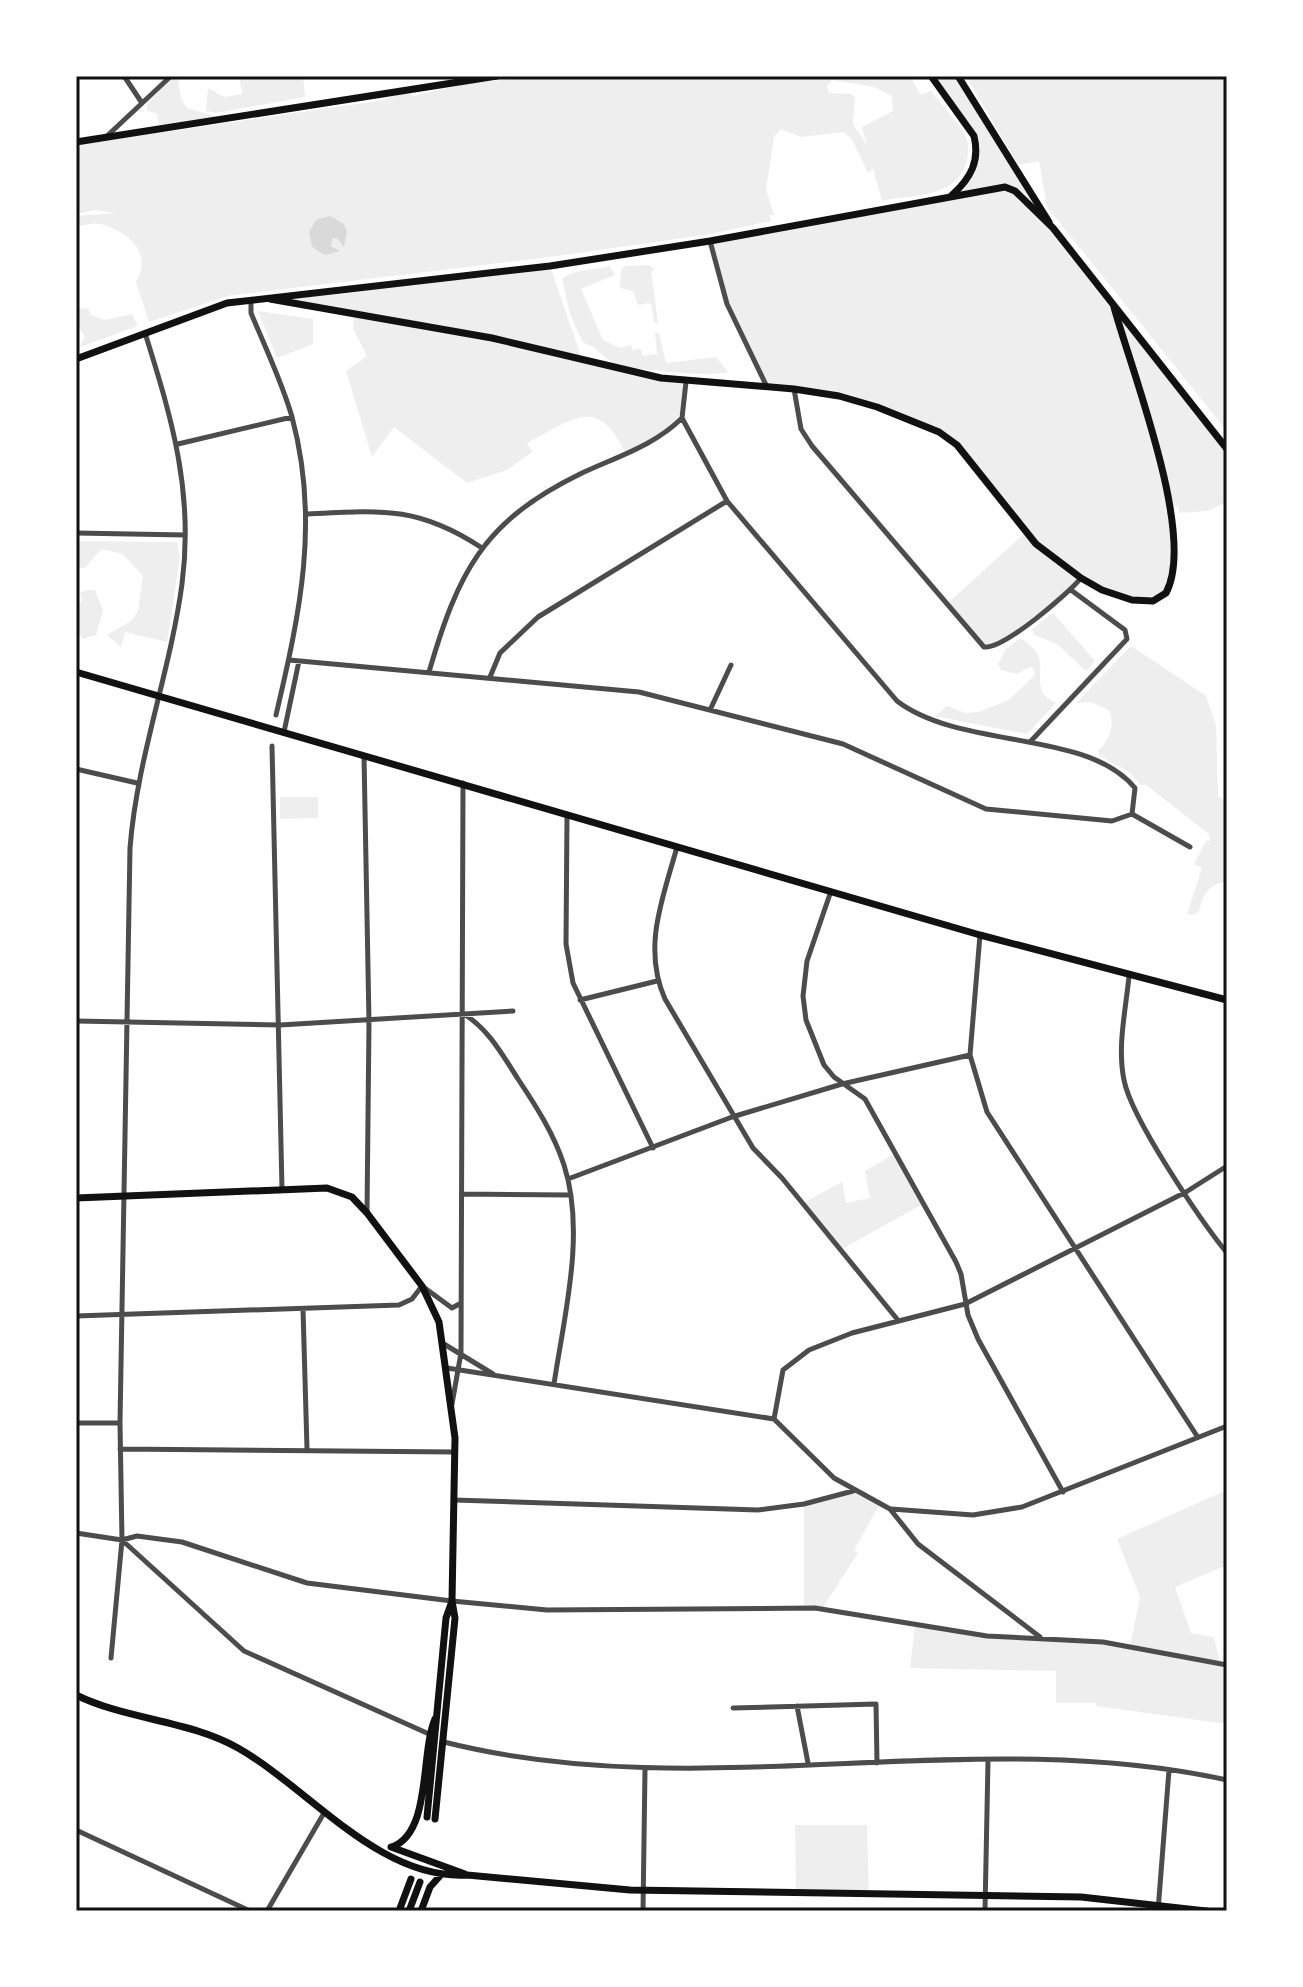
<svg xmlns="http://www.w3.org/2000/svg" width="1303" height="1987" font-family="'Libre Baskerville',serif">
	<style>
		.green { fill: #eee; fill-rule: evenodd }
		.water { fill: #d9d9d9 }
		.lines { fill: none; stroke-linecap: round; stroke-linejoin: round }
		.minor { stroke: #4c4c4c; stroke-width: 5 }
		.secondary { stroke: #111; stroke-width: 7 }
		.primary { stroke: #111; stroke-width: 7 }
		.neatline { fill: none; stroke: #111; stroke-width: 3 }
	</style>
	<rect width="100%" height="100%" fill="#fff"/>
	<path class="green" d="M 171,76 L 178,76 L 181,98 L 187,108 L 222,118 L 159,125 L 157,114 L 147,110 L 147,104 C 158,95 161,86 171,76 Z
		M 239,76 L 303,76 L 305,97 L 216,113 L 206,111 L 208,88 L 224,97 L 242,94 Z
		M 546,76 L 910,76 L 921,95 L 931,91 C 942,106 956,119 965,135 C 969,143 969,151 967,160 C 958,198 916,194 882,201 L 873,168 L 868,173 L 852,139 L 843,132 L 801,137 L 781,129 L 774,137 L 766,190 L 774,215 L 769,215 L 771,221 L 711,234 L 550,257 L 228,296 L 149,322 L 136,282 C 153,253 129,232 101,224 C 92,222 85,226 76,226 L 76,216 L 115,213 L 95,210 L 76,214 L 76,145 L 384,100 L 405,92 L 413,96 L 470,83 ZM 832,80 L 874,87 L 892,96 L 893,111 L 862,127 L 867,145 C 848,116 853,131 855,98 L 851,94 L 829,93 L 827,86 Z
		M 931,76 L 958,76 L 1053,228 L 1227,449 L 1227,502 L 1207,511 L 1179,513 L 1178,506 L 1170,507 L 1170,586 L 1160,598 L 1132,600 L 1081,578 L 1071,590 L 999,644 L 988,648 L 947,604 L 1025,533 C 1000,500 975,452 937,432 C 885,404 825,394 767,387 L 727,304 L 710,241 L 952,195 L 970,178 L 976,144 Z
		M 966,76 L 1227,76 L 1227,431 L 1047,207 L 1039,161 L 1018,165 Z
		M 649,265 L 655,270 L 651,271 L 658,323 L 654,323 L 651,303 L 638,305 L 633,291 L 620,288 L 621,270 L 625,266 Z
		M 550,266 L 582,359 L 686,382 C 680,434 670,432 626,454 C 597,394 574,419 527,443 L 532,452 L 507,470 L 467,483 L 394,427 L 372,457 L 346,371 L 367,356 L 353,329 L 354,316 L 264,298 Z
		M 610,266 L 615,275 L 581,289 L 603,340 L 620,348 L 631,345 L 632,350 L 641,349 L 643,356 L 657,354 L 655,333 L 659,333 L 666,363 L 716,357 L 728,372 C 712,377 630,370 614,363 C 601,357 597,346 583,343 L 570,314 L 562,279 C 575,269 595,270 610,266 Z
		M 76,303 L 82,309 L 88,308 L 91,315 L 104,320 L 132,314 L 138,326 L 80,347 L 85,336 L 76,324 Z
		M 258,311 L 313,319 L 313,344 L 277,358 Z
		M 76,541 L 177,542 L 180,558 L 167,642 L 125,632 L 121,647 L 107,635 L 132,620 L 138,611 L 143,576 L 123,554 L 101,549 L 85,568 L 76,568 Z
		M 87,590 L 95,590 L 103,611 L 96,635 L 83,639 L 76,630 L 76,601 L 82,602 L 80,593 Z
		M 1053,613 L 1095,661 L 1086,671 L 1057,644 L 1034,635 L 1032,629 Z
		M 1020,638 C 1061,661 1021,687 1056,703 L 1027,734 L 935,716 L 947,706 L 965,713 L 979,712 L 1009,700 L 1035,675 L 1034,669 L 1030,667 L 1017,674 L 1001,670 L 998,664 L 1006,649 Z
		M 1131,646 L 1206,696 L 1216,725 L 1218,796 L 1227,802 L 1227,882 C 1208,883 1203,895 1199,911 L 1193,915 L 1187,914 L 1202,868 L 1194,864 L 1206,841 L 1210,841 L 1209,834 L 1146,785 L 1141,785 L 1129,772 L 1100,756 L 1098,751 C 1110,740 1115,725 1109,710 L 1091,702 L 1076,703 Z
		M 280,797 L 318,797 L 318,818 L 280,819 Z
		M 896,1153 L 923,1204 L 840,1250 L 803,1203 L 842,1182 L 846,1203 L 870,1198 L 865,1171 Z
		M 854,1490 L 880,1504 L 854,1550 L 858,1553 L 822,1609 L 804,1608 L 804,1504 Z
		M 1227,1490 L 1227,1565 L 1175,1587 L 1191,1633 L 1214,1637 L 1220,1663 L 1227,1665 L 1227,1724 L 1096,1706 L 1096,1703 L 1056,1703 L 1056,1671 L 910,1668 L 915,1625 L 987,1636 L 1130,1646 L 1140,1597 L 1117,1539 Z
		M 795,1825 L 867,1825 L 869,1893 L 796,1892 Z"/>
	<path class="water" d="M 330,216 L 344,224 L 347,232 L 344,247 L 337,238 L 332,239 L 331,246 L 340,251 L 325,255 L 312,247 L 309,232 L 316,220 Z"/>
	<g class="lines">
		<path class="minor" d="M 124,76 L 142,103
			M 107,136 L 171,76
			M 710,241 L 727,304 L 767,387
			M 251,301 L 251,313 C 265,347 282,382 292,417 C 320,521 300,613 276,715
			M 686,382 L 682,418 L 727,501 L 897,701 C 961,750 1087,729 1135,788 L 1132,814
			M 794,389 L 801,429 L 812,446 L 984,647 C 1003,650 1068,594 1081,578
			M 178,444 L 292,417
			M 308,514 C 381,510 419,506 482,548
			M 76,533 L 185,535
			M 289,660 L 639,692 L 843,744 L 986,809 L 1112,821 L 1132,814
			M 429,672 C 458,573 482,522 580,474 C 616,457 654,446 682,418
			M 490,677 L 500,653 L 538,617 L 727,501
			M 710,710 L 731,665
			M 284,732 L 299,661
			M 1030,742 L 1127,639 L 1125,630 L 1071,590
			M 272,746 L 282,1189
			M 364,756 L 369,1022 L 367,1213
			M 76,769 L 137,783
			M 567,814 L 566,944 L 573,983 L 653,1148
			M 1132,814 L 1190,847
			M 677,847 C 663,898 642,947 665,999 L 753,1148 L 782,1178 L 897,1319
			M 831,891 L 807,961 L 803,996 L 806,1020 L 824,1065 L 834,1077 L 865,1099 L 956,1262 L 961,1274 L 968,1315 L 978,1339 L 1063,1492
			M 980,935 L 970,1055 L 987,1112 L 1197,1436
			M 1129,976 C 1126,1009 1117,1046 1124,1080 C 1131,1118 1201,1221 1227,1253
			M 580,1000 L 657,981
			M 464,1014 C 489,1030 502,1054 518,1079 C 536,1106 554,1134 564,1165 C 586,1233 564,1316 554,1384
			M 76,1021 L 280,1025 L 513,1011
			M 568,1179 L 732,1117 L 842,1084 L 970,1055
			M 463,1194 L 571,1195
			M 303,1309 L 307,1449
			M 76,1316 L 399,1305 L 412,1299 L 422,1286 L 452,1308 L 461,1303
			M 444,1344 L 493,1374
			M 447,1368 L 774,1419 L 834,1478 L 890,1509 L 918,1544 L 1040,1637
			M 452,1404 L 461,1353 L 463,783
			M 774,1419 L 783,1370 L 809,1350 L 852,1333 L 965,1304 L 1186,1192 L 1227,1166
			M 76,1423 L 120,1423
			M 120,1449 L 455,1452
			M 454,1500 L 758,1510 L 804,1504 L 853,1491
			M 891,1509 L 973,1515 L 1022,1507 L 1227,1426
			M 76,1533 L 122,1540 L 137,1536 L 182,1542 L 307,1583 L 452,1601 L 547,1610 L 815,1608 L 987,1636 L 1103,1642 L 1227,1665
			M 123,1541 L 244,1651 L 429,1734
			M 111,1658 L 122,1540 L 120,1423 L 130,848 C 137,758 170,673 182,584 C 194,493 172,419 145,333
			M 797,1706 L 808,1763
			M 733,1708 L 876,1704 L 877,1763
			M 444,1742 C 701,1807 969,1723 1227,1780
			M 76,1830 L 250,1911
			M 267,1911 L 324,1813
			M 643,1911 L 645,1769
			M 985,1911 L 988,1761
			M 1158,1911 L 1169,1770"/>
		<path class="secondary" d="M 931,76 L 974,136 C 980,161 971,178 952,195
			M 958,76 L 1049,222
			M 76,142 L 497,76
			M 270,299 L 492,338 L 661,378 L 794,389 L 839,396 L 877,407 L 939,432 L 957,445 L 1036,544 L 1081,578 L 1102,590 L 1132,600 L 1153,601 L 1166,593 C 1197,536 1131,370 1114,307
			M 76,1198 L 327,1188 L 352,1197 L 367,1213 L 422,1286 L 439,1322 L 455,1438 L 452,1601 L 455,1618 L 435,1819
			M 76,1695 C 127,1720 188,1720 238,1748 C 310,1789 379,1880 467,1875 L 630,1890 L 1081,1897 L 1206,1911
			M 427,1817 L 446,1618 L 451,1604
			M 391,1847 L 465,1874
			M 392,1847 C 432,1832 420,1754 435,1719
			M 399,1911 L 411,1879
			M 409,1911 L 420,1882
			M 421,1911 L 430,1887 L 439,1877"/>
		<path class="primary" d="M 76,359 L 227,303 L 550,266 L 710,241 L 1005,187 L 1015,191 L 1053,228 L 1227,449
			M 76,672 L 980,935 L 1227,1000"/>
	</g>
	<rect width="1303" height="1987" fill="none" stroke="#ffffff" stroke-width="156"/>
	<rect x="78" y="78" width="1147" height="1831" class="neatline"/>
</svg>
